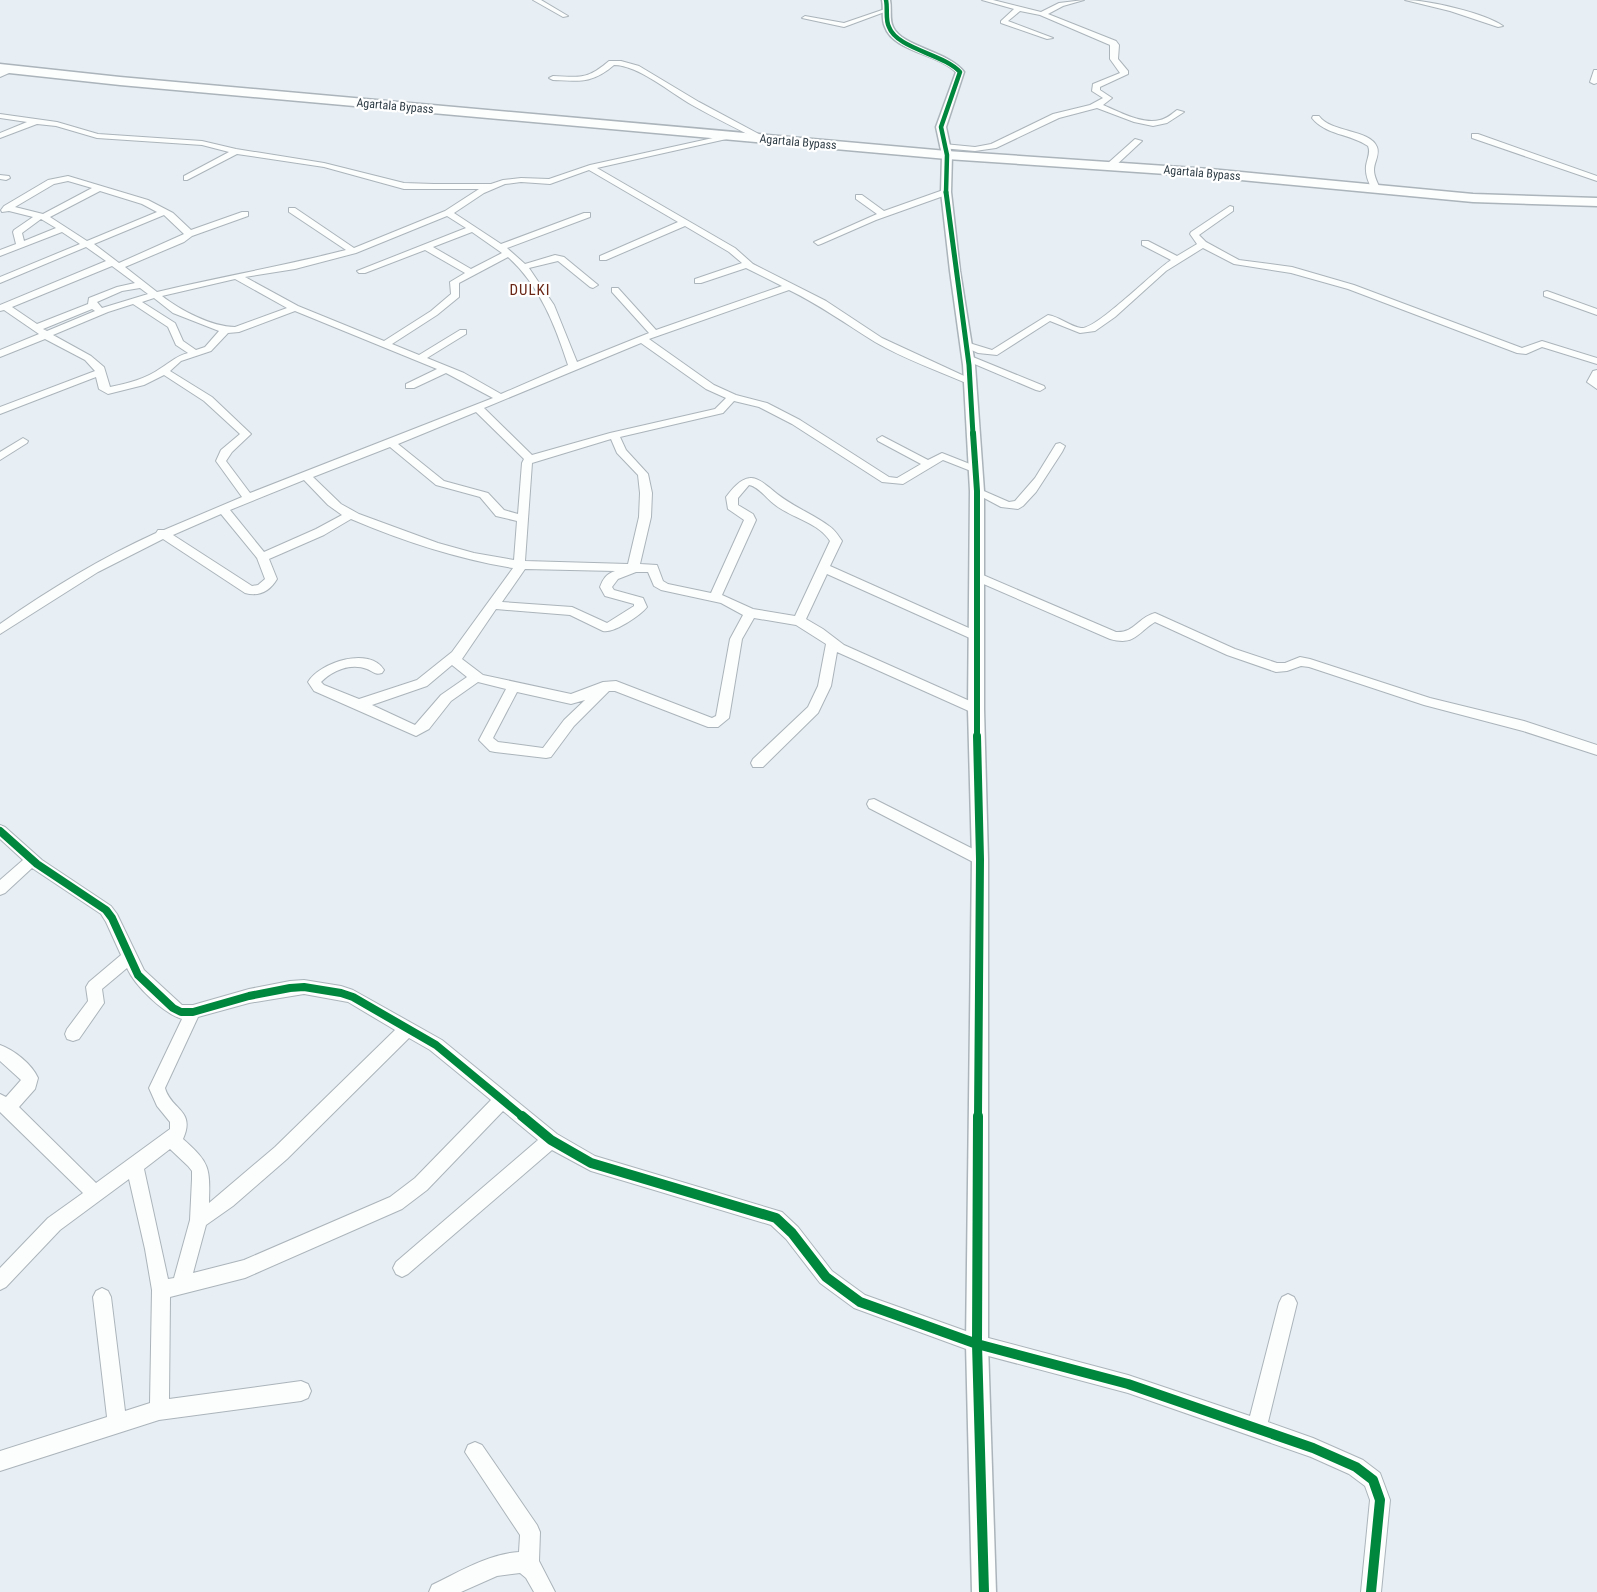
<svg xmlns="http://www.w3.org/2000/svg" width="1597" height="1592" font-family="'Roboto Condensed',sans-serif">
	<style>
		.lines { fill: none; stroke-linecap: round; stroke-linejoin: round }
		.minor-casing { stroke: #aab4ba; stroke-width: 2 }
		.tertiary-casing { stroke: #aab4ba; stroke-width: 3 }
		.trunk-casing { stroke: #aab4ba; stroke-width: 3 }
		.minor { fill: #fcfdfd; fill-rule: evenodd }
		.tertiary { fill: #fcfdfd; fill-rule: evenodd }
		.trunk { fill: #fcfdfd; fill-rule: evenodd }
		.cycleway-far4-casing { stroke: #fff; stroke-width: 6 }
		.cycleway-far3-casing { stroke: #fff; stroke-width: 7 }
		.cycleway-far2-casing { stroke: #fff; stroke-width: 9 }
		.cycleway-far1-casing { stroke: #fff; stroke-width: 11 }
		.cycleway-casing { stroke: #fff; stroke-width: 13 }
		.cycleway-far4 { stroke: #00873e; stroke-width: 4.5 }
		.cycleway-far3 { stroke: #00873e; stroke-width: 5 }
		.cycleway-far2 { stroke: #00873e; stroke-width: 6 }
		.cycleway-far1 { stroke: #00873e; stroke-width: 8 }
		.cycleway { stroke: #00873e; stroke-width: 10 }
		.labels { text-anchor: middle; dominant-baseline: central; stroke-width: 4.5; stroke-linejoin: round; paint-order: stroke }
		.far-street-label { font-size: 12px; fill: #2f3d46; stroke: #fff }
		.far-quarter-label { font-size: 15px; letter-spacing: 1px; fill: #6a2716; stroke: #fff }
	</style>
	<rect width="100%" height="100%" fill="#e8eff4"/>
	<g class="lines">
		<g class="minor-casing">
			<path id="minor" d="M 533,0 L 541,0 L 568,16 L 563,17 Z
				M 982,0 L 993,0 L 1041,12 L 1059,3 L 1084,0 L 1063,6 L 1048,14 L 1116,41 L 1119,45 L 1118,59 L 1128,71 L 1128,74 L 1100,87 L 1100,90 L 1112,98 L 1103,105 C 1118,111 1142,125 1160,120 C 1166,119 1172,114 1177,110 L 1184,112 L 1167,123 L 1153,126 L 1134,122 L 1097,108 L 1059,118 L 996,148 L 975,151 L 941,148 L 940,146 L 944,144 L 975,147 L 991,144 L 1053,114 L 1090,105 L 1103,98 L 1092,91 L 1093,84 L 1120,73 L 1110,59 L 1110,45 L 1040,15 L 1020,11 L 1008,21 L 1053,38 L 1047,39 L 1001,23 L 1001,21 L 1014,9 Z
				M 1405,0 C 1428,0 1485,13 1503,26 L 1498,27 L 1450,11 Z
				M 885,9 L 890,10 L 844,27 L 802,18 L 805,16 L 844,23 Z
				M 609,61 L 621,61 L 639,66 L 699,102 L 768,139 L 761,141 C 738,129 715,118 692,105 C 671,93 638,65 614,65 C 592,84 580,81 553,80 L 549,78 L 553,76 C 580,77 587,80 609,61 Z
				M 11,67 L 18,69 L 0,77 L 0,72 Z
				M 1594,70 L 1597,70 L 1597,83 L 1594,84 L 1590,82 Z
				M 0,114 L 57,122 L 98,134 L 202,141 L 236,149 L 324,163 L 404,183 L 434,184 L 491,184 L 503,180 L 521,178 L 549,179 L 590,165 L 731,134 L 731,138 L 597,168 L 735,248 L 753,264 L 826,301 L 882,338 L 975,381 L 974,383 L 966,383 C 936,370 904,359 875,342 C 846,324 820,305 789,290 L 649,339 L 714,385 L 736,395 L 767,403 L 800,420 L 889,477 L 897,478 L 921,464 L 878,441 L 877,439 L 882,436 L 928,460 L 942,453 L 980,468 L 981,470 L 976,473 L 943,460 L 903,484 L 882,482 L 792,424 L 759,407 L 734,401 L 723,413 L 620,437 L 626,450 L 648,474 L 652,493 L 651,517 L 640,564 L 657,565 L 663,581 L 668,584 L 711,593 L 744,520 L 728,509 L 726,497 C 732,489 740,479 750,478 C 757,477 765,484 770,488 C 790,506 810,512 829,526 C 835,530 838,535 842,541 L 830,566 L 980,633 L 982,636 L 976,640 L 972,639 L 827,574 L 806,619 L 823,629 L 844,645 L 981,706 L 982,709 L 981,712 L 971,712 L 837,652 L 831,686 L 818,713 L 763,767 L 753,767 L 751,763 L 753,759 L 808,707 L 818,686 L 826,644 L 796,625 L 754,618 L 742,639 L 729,718 L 718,727 L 708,727 L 615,691 L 609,691 L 574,726 L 551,757 L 546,758 L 495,752 L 490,751 L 479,740 L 506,689 L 478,682 L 451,701 L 429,729 L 416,736 L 314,691 L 308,682 C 320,662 370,646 384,670 L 382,673 C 375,675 374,672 367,669 C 351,663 333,670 321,682 L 324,685 L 359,699 L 417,680 L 452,652 L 513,568 C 457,559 403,541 351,519 L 324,535 L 269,559 L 277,579 C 270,591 259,597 245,593 L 163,539 L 98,572 L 0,634 L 0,624 C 50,589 101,558 156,533 L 158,530 L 164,530 L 242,497 L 216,461 L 221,450 L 240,434 L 204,401 L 164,375 L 144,385 L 108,394 L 99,389 L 96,377 L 0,414 L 0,407 L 95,371 L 85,360 L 45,339 L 0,357 L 0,350 L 39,334 L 4,310 L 0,311 L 0,305 L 106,261 L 86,247 L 0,283 L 0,277 L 80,244 L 62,232 L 0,256 L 0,250 L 16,244 L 13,232 L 14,230 L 33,217 L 9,211 L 2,212 L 1,210 L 4,206 L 48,180 L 68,176 L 148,200 L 173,213 L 191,230 L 242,212 L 248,212 L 248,216 L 192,236 L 184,242 L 125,267 L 157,292 C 220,277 283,266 346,250 L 289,212 L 289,208 L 295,208 L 354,248 L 445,211 L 479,189 L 404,189 L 324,167 L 237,154 L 187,180 L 184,180 L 184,176 L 229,152 L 202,145 L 97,138 L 56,126 L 37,124 L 0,138 L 0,133 L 27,122 L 0,118 ZM 589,170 L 678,222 L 600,256 L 600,260 L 606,260 L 685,226 L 729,252 L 742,263 L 695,279 L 695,283 L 701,283 L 746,268 L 782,286 L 656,330 L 618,288 L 612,288 L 612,292 L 649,333 L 577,362 L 554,305 L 529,268 L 558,261 L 590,287 L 593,288 L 598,285 L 564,257 L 555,255 L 525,264 L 507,248 L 590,217 L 590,213 L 584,213 L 501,244 L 454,213 L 484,193 L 505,184 L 521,182 L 550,184 ZM 68,181 L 92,188 L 43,214 L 15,207 L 54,184 ZM 100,191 L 142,204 L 157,212 L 87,241 L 50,217 ZM 164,215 L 184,234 L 119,263 L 94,244 ZM 447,216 L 466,228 L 357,271 L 359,273 L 365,273 L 425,250 L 465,273 L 450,282 L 451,294 L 431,311 L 384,341 L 298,306 L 245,277 L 295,269 L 356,253 ZM 41,219 L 56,228 L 24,241 L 22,233 ZM 472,232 L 502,253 L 471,269 L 433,247 ZM 508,257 C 540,286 555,325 568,365 L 501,394 L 464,373 L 427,358 L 466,334 L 466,330 L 460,330 L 419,355 L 392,344 L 437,315 L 459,297 L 459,283 ZM 112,266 L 135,283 L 117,287 L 89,298 L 88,304 L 37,324 L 12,307 ZM 235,279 L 287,308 L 235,327 C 212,327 180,310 162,296 ZM 140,288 L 148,294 L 102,308 L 97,302 L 122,291 ZM 154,298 L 173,313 L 219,331 L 205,347 L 196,350 L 183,341 L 175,323 L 142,302 ZM 133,304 L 168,327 L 176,345 L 188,353 C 176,356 171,362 161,368 C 146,379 128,383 110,387 L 104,367 L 91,356 L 53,335 L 108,312 ZM 92,309 L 95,311 L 47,331 L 43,329 ZM 295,311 L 437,369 L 406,384 L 406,388 L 414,388 L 446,373 L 493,398 L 250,493 L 226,461 L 232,452 L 251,434 L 212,397 L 170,371 L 181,361 L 211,351 L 228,333 L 239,332 ZM 641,343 L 706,389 L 726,398 L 715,409 L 610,433 L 532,455 L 484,408 ZM 476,412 L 524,459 L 522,463 L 518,514 L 504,510 L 488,493 L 444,481 L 398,444 ZM 611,439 L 617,453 L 638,475 L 640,493 L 639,517 L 628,564 L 525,561 L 532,463 ZM 390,447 L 436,485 L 480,497 L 496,516 L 517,521 L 514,560 L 474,553 L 438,543 L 359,514 L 341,504 L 313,477 ZM 304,480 L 328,505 L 342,515 L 316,529 L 264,552 L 230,510 ZM 749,485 C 759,487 766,498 774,504 C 791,518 818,522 830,541 L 795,616 L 753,609 L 722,595 L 756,520 L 753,514 L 738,505 L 738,498 ZM 221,514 L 257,558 L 265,579 L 258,585 L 252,586 L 173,535 ZM 525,569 L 615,571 C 606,574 603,579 600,587 L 605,596 L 634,604 L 634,606 L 607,623 L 572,607 L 502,602 ZM 636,572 L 648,572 L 654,586 L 661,590 L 721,603 L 743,615 L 730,639 L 716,716 L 712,718 L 616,681 L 603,682 L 571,694 L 483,675 L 462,659 L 496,609 L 570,615 L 603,631 C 613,634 641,615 647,607 L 643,598 L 614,590 L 612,587 L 618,579 ZM 452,665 L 467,677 L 441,695 L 415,725 L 372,705 L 427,686 ZM 517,692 L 571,704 L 585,700 L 564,720 L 543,748 L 498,742 L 493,738 L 495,734 Z
				M 1313,116 L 1319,116 C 1331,133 1370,129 1377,147 C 1380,155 1374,162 1374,170 C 1374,177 1378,183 1380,189 L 1379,191 L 1373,191 C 1369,184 1365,175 1366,166 C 1367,158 1371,153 1368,146 C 1351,134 1325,135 1312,118 Z
				M 1472,134 L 1478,134 L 1597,176 L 1597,181 L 1472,138 Z
				M 1135,139 L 1142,141 L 1113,168 L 1107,168 L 1107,164 Z
				M 0,175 L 9,176 L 10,178 L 6,180 L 0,179 Z
				M 946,189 L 950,192 L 949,194 L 876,220 L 821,244 L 818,245 L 814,242 L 877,214 L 856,199 L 856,195 L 862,195 L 884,211 Z
				M 1230,206 L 1233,207 L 1233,211 L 1199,235 L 1206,242 L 1239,260 L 1292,267 L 1354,285 L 1522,348 L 1542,341 L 1597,358 L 1597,364 L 1542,347 L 1526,354 L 1517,353 L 1348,289 L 1291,273 L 1234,264 L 1203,248 L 1166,271 L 1115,317 L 1095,331 L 1080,333 L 1050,321 L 997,355 L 978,353 L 961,345 L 966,342 L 992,350 L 1048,315 C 1060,317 1069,326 1081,328 C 1096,330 1154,271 1171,260 L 1142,245 L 1142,241 L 1148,241 L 1177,256 L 1197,244 L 1190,234 L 1191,232 Z
				M 1547,291 L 1597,309 L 1597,315 L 1544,296 L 1544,292 Z
				M 968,355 L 1044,386 L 1045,388 L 1040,391 L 1036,390 L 965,360 L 965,356 Z
				M 1597,370 L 1597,389 L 1587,382 L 1593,371 Z
				M 23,438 L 28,441 L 27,443 L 0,460 L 0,452 Z
				M 1060,443 L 1065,446 L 1062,452 L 1036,492 L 1023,506 L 1018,509 L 1001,507 L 971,491 L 977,488 L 1009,502 L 1015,501 L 1035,478 L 1056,444 Z
				M 976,572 L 1116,632 C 1135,633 1137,618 1155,613 L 1235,649 L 1277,663 L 1285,663 L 1300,657 L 1310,659 L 1430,698 L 1524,721 L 1597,745 L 1597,755 L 1523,731 L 1424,705 L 1309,667 L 1301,666 L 1287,671 L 1276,672 L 1227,655 L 1155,622 C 1137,633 1135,646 1110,639 L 972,579 L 970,576 Z
				M 874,799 L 985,855 L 987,859 L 985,863 L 980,865 L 975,863 L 869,808 L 867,804 L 869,800 Z
				M 0,825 L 5,827 L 42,860 L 111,906 L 117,914 L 144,970 L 182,1005 L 193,1005 L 249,989 L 290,981 L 304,980 L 341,986 L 353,990 L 442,1040 L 557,1134 L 595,1156 L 782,1212 L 798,1227 L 832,1271 L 865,1295 L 977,1335 L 1128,1375 L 1250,1416 L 1279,1303 L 1282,1297 L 1288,1294 L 1294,1297 L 1297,1303 L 1268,1422 L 1313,1438 L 1363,1460 L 1380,1473 L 1390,1500 L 1381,1592 L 1361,1592 L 1370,1500 L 1365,1486 L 1349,1474 L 1311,1457 L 1128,1393 L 977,1353 L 854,1308 L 820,1283 L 786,1239 L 771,1225 L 591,1171 L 552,1150 L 408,1274 L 402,1277 L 396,1274 L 393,1268 L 396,1262 L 538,1140 L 503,1111 L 427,1190 L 402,1209 L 245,1278 L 170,1297 L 169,1399 L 301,1381 L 308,1384 L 311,1391 L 308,1398 L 301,1401 L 159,1420 L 0,1471 L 0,1451 L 107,1417 L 93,1297 L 96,1291 L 102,1288 L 108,1291 L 111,1297 L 125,1411 L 150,1403 L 152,1290 L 145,1249 L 129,1179 L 60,1230 L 6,1287 L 0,1290 L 0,1268 L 48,1218 L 83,1193 L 0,1112 L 0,1094 L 6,1097 L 21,1080 L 0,1061 L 0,1045 C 14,1050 32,1064 38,1078 L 35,1089 L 19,1107 L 96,1183 L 170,1129 L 170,1122 L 157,1106 L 149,1088 L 182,1019 C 163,1013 135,986 127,968 L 102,989 L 104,1003 L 79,1039 L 73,1041 L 67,1039 L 65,1034 L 67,1029 L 88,1001 L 86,987 L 89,982 L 121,955 L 106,922 L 101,914 L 32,868 L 5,893 L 0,895 L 0,880 L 23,860 L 0,839 ZM 304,994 L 348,1002 L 395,1030 L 275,1147 L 209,1203 C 210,1167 210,1163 183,1139 C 196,1110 171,1110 165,1088 L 198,1017 L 249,1003 ZM 409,1038 L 430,1050 L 491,1100 L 415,1178 L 390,1197 L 244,1260 L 193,1273 L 206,1225 L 233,1206 L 287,1159 ZM 170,1149 L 188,1166 L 192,1171 L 192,1179 L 190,1220 L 174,1278 L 168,1279 L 144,1169 Z
				M 475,1442 L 482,1445 L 537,1525 L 540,1532 L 539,1561 L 555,1592 L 534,1592 L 526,1578 L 520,1573 L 497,1576 L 461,1592 L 429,1592 L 432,1585 C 459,1572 488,1554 519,1552 L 520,1535 L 465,1452 L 468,1445 Z"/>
		</g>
		<g class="tertiary-casing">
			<path id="tertiary" d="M 882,0 L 890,0 C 892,9 889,19 893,27 C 902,47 948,51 964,72 L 946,127 L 952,155 L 951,192 L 960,271 L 975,365 L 984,491 L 984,709 L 988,859 L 988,1344 L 996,1592 L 972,1592 L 966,1344 L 972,859 L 968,709 L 970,491 L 963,365 L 950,271 L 941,192 L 942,155 L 936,127 L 956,72 C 939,54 893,51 885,27 C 881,19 884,9 882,0 Z"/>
		</g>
		<g class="trunk-casing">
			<path id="trunk" d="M 0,64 L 120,77 L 947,151 L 1210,169 L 1473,194 L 1597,198 L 1597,206 L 1473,202 L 1210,177 L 947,159 L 120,85 L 0,72 Z"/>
		</g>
		<use href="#minor" class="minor"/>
		<use href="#tertiary" class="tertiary"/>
		<use href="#trunk" class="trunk"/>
		<g class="cycleway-far4-casing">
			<path id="cycleway-far4" d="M 886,0 C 888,9 885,19 889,27 C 897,49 944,54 960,72 L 941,127 L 947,155 L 946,193"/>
		</g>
		<g class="cycleway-far3-casing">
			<path id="cycleway-far3" d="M 946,192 L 969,365 L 973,435"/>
		</g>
		<g class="cycleway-far2-casing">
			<path id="cycleway-far2" d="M 973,433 L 977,491 L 977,737"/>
		</g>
		<g class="cycleway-far1-casing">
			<path id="cycleway-far1" d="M 977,736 L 980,859 L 978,1117
				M 0,831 L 37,864 L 106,910 L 112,918 L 138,975 L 173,1008 L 181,1012 L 193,1012 L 249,996 L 290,988 L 304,987 L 341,993 L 353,997 L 436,1045 L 523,1117"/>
		</g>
		<g class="cycleway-casing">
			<path id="cycleway" d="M 522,1116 L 551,1140 L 591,1163 L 776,1218 L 792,1233 L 826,1277 L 860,1302 L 977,1344 L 1128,1384 L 1313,1448 L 1356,1467 L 1373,1480 L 1380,1500 L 1371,1592
				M 978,1116 L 977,1344 L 984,1592"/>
		</g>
		<use href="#cycleway-far4" class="cycleway-far4"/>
		<use href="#cycleway-far3" class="cycleway-far3"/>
		<use href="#cycleway-far2" class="cycleway-far2"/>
		<use href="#cycleway-far1" class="cycleway-far1"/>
		<use href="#cycleway" class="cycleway"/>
	</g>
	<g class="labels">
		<g class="far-street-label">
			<text transform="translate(395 106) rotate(5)">Agartala Bypass</text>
			<text transform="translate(798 142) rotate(5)">Agartala Bypass</text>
			<text transform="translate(1202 173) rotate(5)">Agartala Bypass</text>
		</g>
		<g class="far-quarter-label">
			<text x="530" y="290">DULKI</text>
		</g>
	</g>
</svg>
